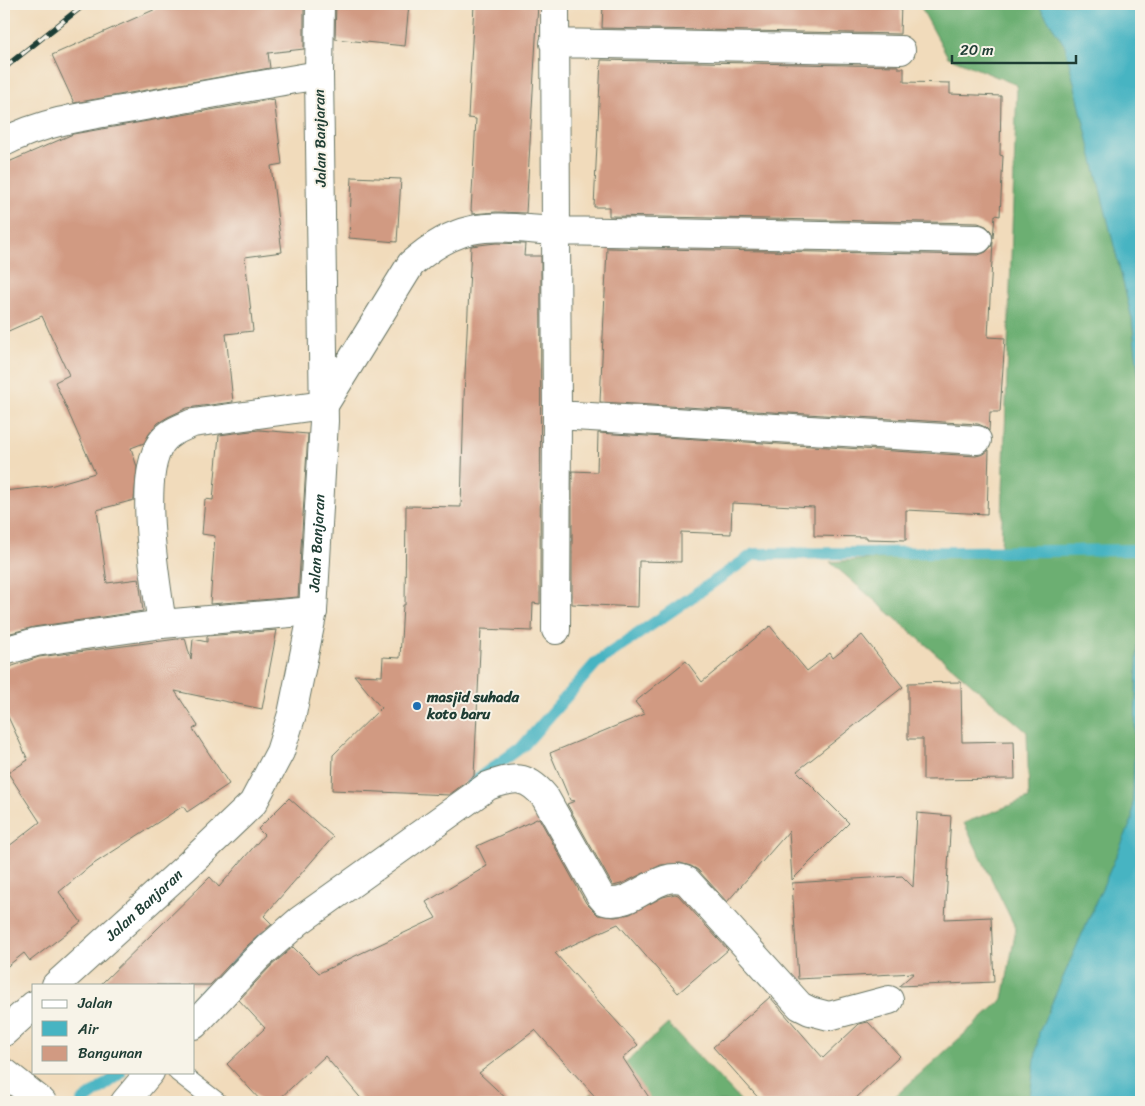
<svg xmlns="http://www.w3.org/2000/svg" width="1145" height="1106" font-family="Sriracha,sans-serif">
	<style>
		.forest { fill: #6caf72; stroke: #467653 }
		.water { fill: #47b4c2; stroke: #33787b }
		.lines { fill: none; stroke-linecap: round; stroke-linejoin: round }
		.stream { stroke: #47b4c2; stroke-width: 12 }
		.building { fill: #d19a82 }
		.service-casing { stroke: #687463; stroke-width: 21 }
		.minor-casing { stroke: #687463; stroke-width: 30 }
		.tertiary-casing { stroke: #687463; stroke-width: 30 }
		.service { stroke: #fff; stroke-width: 19 }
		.minor { stroke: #fff; stroke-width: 28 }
		.tertiary { stroke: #fff; stroke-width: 28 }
		.rail-casing { stroke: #1f3d34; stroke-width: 5.5 }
		.rail { stroke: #f7f3e8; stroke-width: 4; stroke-dasharray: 11; stroke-linecap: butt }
		.poi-dot { fill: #1f6fb2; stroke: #f7f3e8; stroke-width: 2 }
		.labels { text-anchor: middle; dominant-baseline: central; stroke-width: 4; stroke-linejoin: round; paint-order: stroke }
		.street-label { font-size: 15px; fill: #1f3d34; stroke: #f7f3e8 }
		.poi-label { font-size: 15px; font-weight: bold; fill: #1f3d34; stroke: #f7f3e8; text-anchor: start }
	</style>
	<rect width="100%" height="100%" fill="#f7f3e8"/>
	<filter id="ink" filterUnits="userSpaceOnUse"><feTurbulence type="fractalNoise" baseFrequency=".02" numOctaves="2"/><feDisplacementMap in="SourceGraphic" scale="10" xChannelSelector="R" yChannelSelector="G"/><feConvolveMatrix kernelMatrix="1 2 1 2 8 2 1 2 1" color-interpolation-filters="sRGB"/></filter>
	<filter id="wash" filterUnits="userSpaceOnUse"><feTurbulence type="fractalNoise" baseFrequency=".0096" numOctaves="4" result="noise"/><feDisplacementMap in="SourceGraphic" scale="20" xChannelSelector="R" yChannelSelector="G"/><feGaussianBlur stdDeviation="1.12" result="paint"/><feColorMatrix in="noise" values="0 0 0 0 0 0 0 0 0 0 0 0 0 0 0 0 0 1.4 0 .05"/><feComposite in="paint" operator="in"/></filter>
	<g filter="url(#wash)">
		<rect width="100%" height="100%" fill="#f1dbbb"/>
		<path class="forest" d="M 919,4 L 1141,4 L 1141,1102 L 889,1102 L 1003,999 L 1016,929 L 964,823 L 1029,798 L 1027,732 L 830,562 L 1001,550 L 1017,85 L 948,57 Z
			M 668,1024 L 742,1102 L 582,1102 Z"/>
		<path class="water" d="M 1038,4 L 1141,4 L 1141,397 L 1132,319 L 1065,46 Z
			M 1141,545 L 1141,1102 L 1029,1102 L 1039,1032 L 1132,820 Z"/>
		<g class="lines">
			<path class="stream" d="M 473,782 L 523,746 L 596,663 L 754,554 L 1141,550
				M 194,1004 L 246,949 L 262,937
				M 82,1102 L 120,1074"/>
		</g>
		<g id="blocks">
			<path class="building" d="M 167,4 L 304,4 L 304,49 L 268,53 L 270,68 L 74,103 L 52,55 Z
				M 336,4 L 409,4 L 405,46 L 335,39 Z
				M 474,4 L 538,4 L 526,213 L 496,212 L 472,214 L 472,211 L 471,211 L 476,119 L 468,118 Z
				M 603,4 L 901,4 L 900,34 L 602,28 Z
				M 601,60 L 898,66 L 898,68 L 904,68 L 904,82 L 950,83 L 950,94 L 1001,96 L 1000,155 L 1003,156 L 1000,216 L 995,215 L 993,238 L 991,231 L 986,226 L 978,223 L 609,216 L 609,207 L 594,207 Z
				M 274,99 L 282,164 L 271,166 L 282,252 L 245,257 L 253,331 L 226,334 L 233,402 L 187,408 L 168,417 L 158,423 L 149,434 L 144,443 L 131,448 L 137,467 L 134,500 L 97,510 L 107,583 L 139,579 L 143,611 L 34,627 L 7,634 L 4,610 L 4,491 L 50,486 L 95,473 L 55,382 L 69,375 L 42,316 L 4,333 L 4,164 L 73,134 Z
				M 352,177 L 401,179 L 397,242 L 349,238 Z
				M 993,241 L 988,337 L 1005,338 L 1000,412 L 990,412 L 989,431 L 985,427 L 978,424 L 600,402 L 607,248 L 978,255 L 986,252 L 991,247 Z
				M 496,243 L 525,244 L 524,256 L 541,256 L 540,604 L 533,603 L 532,631 L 481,629 L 474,776 L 449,795 L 332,790 L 333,755 L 381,708 L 354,675 L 382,676 L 383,657 L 400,658 L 403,605 L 405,605 L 406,506 L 461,507 L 464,397 L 471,246 Z
				M 259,430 L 308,434 L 298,597 L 210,604 L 215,536 L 202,534 L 205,499 L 213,500 L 219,435 Z
				M 598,433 L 976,456 L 984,454 L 989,450 L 987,514 L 906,510 L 906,540 L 867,539 L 867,537 L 814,536 L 814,507 L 732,503 L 731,534 L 681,532 L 681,562 L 639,561 L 638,607 L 572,604 L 572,471 L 597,472 Z
				M 770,626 L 807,671 L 830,653 L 833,658 L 862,635 L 903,687 L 797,771 L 849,823 L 792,880 L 789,831 L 727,902 L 698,870 L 691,866 L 680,863 L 661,865 L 621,884 L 613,886 L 567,804 L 575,801 L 570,800 L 550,753 L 645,714 L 635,702 L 686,661 L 702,682 Z
				M 277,630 L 262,709 L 175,691 L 198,726 L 193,729 L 229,784 L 187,812 L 183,806 L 89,867 L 59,892 L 81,922 L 30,961 L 24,953 L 4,969 L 4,850 L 40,822 L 8,773 L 28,760 L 4,708 L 4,669 L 39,657 L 185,638 L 191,660 L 193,639 L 207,642 L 207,636 Z
				M 961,682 L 962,742 L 1014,741 L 1015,779 L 923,780 L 923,739 L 908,739 L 908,683 Z
				M 289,798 L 333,837 L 264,916 L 272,924 L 248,945 L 210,985 L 100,985 L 210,877 L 219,887 L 264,835 L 258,829 Z
				M 917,813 L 951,816 L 945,919 L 991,917 L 994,982 L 899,986 L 914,973 L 798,979 L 792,883 L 902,876 L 913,887 Z
				M 539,818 L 586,903 L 598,915 L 615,917 L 630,914 L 663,897 L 675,894 L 678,895 L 728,950 L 678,993 L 618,924 L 555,953 L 638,1045 L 623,1058 L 652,1102 L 600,1102 L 535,1030 L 479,1073 L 510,1102 L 364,1102 L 325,1056 L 276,1102 L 262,1102 L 227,1064 L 265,1028 L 239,1000 L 270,967 L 293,947 L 319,973 L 436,918 L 426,902 L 487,866 L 477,846 Z
				M 770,997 L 823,1058 L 859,1024 L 868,1022 L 900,1056 L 852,1102 L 762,1102 L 713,1047 Z"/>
		</g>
	</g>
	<g filter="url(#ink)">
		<use href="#blocks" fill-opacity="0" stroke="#687463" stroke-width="1"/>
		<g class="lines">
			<g class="service-casing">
				<path id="service" d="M 178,1072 L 217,1102"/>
			</g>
			<g class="minor-casing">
				<path id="minor" d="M 555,4 L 556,231 L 978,239
					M 554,43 L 901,50
					M 4,142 C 46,120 93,115 139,107 C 199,96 259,85 319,75
					M 162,624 C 156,582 137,478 161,443 C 168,432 181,428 193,423 L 324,405 L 411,264 C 463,218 492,227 556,231 L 557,415 L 977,440
					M 556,630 L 557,415
					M 4,651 L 36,642 L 162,624 L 313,611
					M 194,1025 L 259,956 L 299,921 L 488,786 C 514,777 526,774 545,797 L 600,895 L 605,901 C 634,909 659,867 687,881 L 800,1006 L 810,1011 L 829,1016 L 889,1000
					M 4,1072 L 42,1102
					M 125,1102 L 150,1072"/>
			</g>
			<g class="tertiary-casing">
				<g id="tertiary">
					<path id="s1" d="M 56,985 L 185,868 L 253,803 L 280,752 L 292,714 L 313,611 L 324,421 L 319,75 L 320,4"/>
					<path d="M 4,1032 L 34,1005"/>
				</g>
			</g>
			<use href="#service" class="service"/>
			<use href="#minor" class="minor"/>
			<use href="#tertiary" class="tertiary"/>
			<g class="rail-casing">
				<path id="rail" d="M 4,68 L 85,4"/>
			</g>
			<use href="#rail" class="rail"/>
		</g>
	</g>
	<circle class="poi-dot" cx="417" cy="706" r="5"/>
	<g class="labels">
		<g class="street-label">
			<text transform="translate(320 138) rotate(-91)">Jalan Banjaran</text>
			<text stroke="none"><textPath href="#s1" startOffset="539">Jalan Banjaran</textPath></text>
			<text stroke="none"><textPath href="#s1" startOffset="119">Jalan Banjaran</textPath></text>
		</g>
		<g class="poi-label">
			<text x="427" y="697">masjid suhada<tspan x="427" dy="17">koto baru</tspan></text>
		</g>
	</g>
	<rect width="1145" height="1106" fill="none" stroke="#f7f3e8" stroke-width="20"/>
	<rect x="32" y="984" width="162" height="90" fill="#f7f3e8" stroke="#a1aaa0"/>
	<rect x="42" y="1000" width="25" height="8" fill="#ffffff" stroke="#a1aaa0"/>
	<text x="78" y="1008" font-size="15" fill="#1f3d34">Jalan</text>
	<rect x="42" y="1021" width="25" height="15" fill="#47b4c2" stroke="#a1aaa0"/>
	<text x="78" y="1034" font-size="15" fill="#1f3d34">Air</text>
	<rect x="42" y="1046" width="25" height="15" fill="#d19a82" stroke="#a1aaa0"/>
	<text x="78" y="1058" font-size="15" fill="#1f3d34">Bangunan</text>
	<path d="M952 55v8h124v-8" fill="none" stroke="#1f3d34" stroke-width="2.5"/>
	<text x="960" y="55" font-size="15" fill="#1f3d34" stroke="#f7f3e8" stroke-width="4" paint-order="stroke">20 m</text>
</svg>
